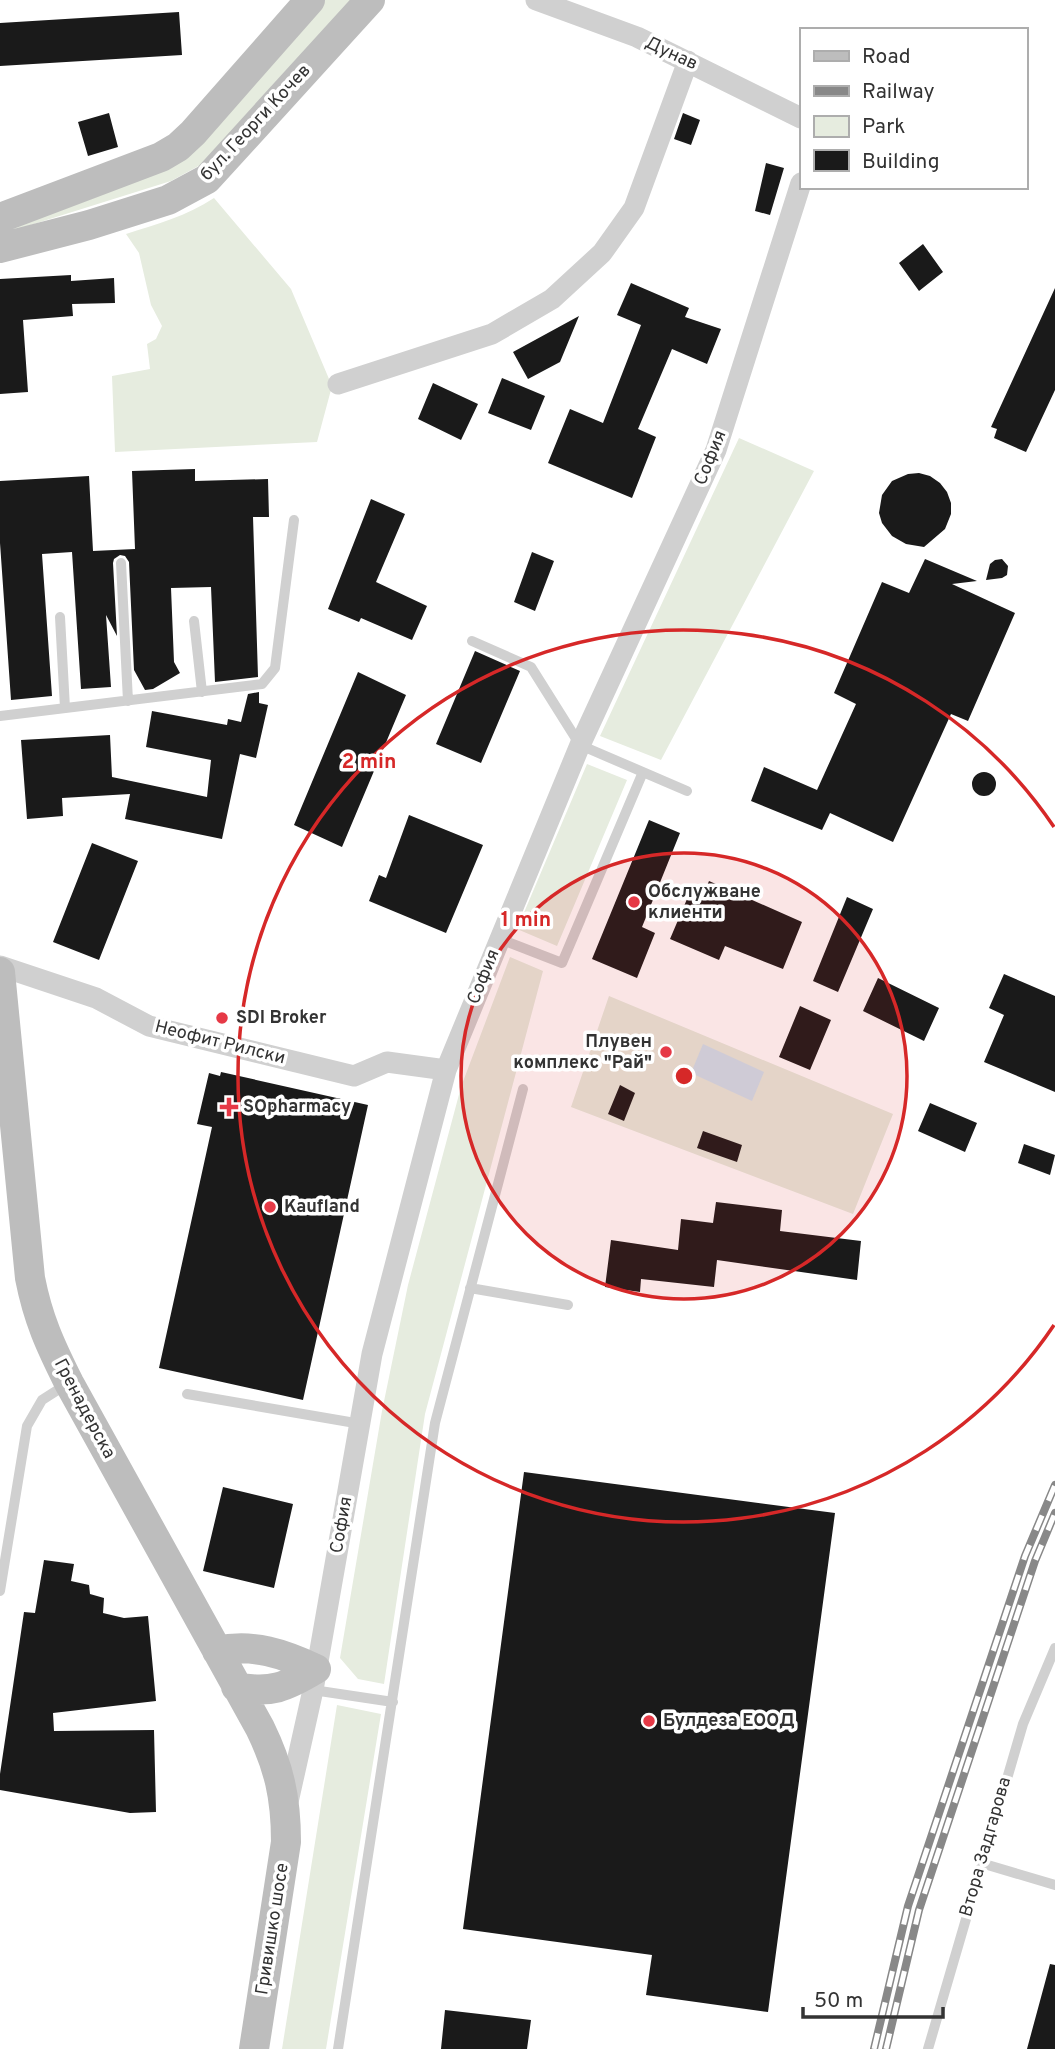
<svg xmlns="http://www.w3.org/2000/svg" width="1055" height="2049" font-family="Overpass,sans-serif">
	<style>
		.green { fill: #e6ecdf }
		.water { fill: #cfe2ee }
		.building { fill: #1a1a1a }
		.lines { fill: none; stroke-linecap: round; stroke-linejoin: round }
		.lane { stroke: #d0d0d0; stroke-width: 10 }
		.street { stroke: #d0d0d0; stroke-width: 21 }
		.secondary { stroke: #bdbdbd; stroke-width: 30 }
		.rail-casing { stroke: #888; stroke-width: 8 }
		.rail { stroke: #fff; stroke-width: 5; stroke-dasharray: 16; stroke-linecap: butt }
		.ring { fill: none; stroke: #d62828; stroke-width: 3.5 }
		.poi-dot { fill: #e63946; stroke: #fff; stroke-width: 2.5 }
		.labels { text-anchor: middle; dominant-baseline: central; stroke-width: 7; stroke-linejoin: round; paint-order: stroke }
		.street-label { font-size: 18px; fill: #333; stroke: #fff }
		.poi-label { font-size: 18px; font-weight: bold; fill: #333; stroke: #fff; text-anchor: start }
		.centre { fill: #d62828; stroke: #fff; stroke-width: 3.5 }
		.ring-label { font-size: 21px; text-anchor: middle; font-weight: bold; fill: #d62828; stroke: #fff; stroke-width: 7; stroke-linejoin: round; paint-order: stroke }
	</style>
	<rect width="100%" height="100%" fill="#fff"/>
	<path class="green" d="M 320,0 L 352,0 L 204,163 L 171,181 L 2,234 L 179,154 Z
		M 214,198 L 291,289 L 332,386 L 317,442 L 115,452 L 112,376 L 150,369 L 147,344 L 156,339 L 162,326 L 151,305 L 139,253 L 126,234 C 157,224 187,216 214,198 Z
		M 739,438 L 814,471 L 661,760 L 600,736 Z
		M 587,764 L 627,780 L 557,946 L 517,929 Z
		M 510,957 L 543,971 L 425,1414 L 384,1684 L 358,1679 L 340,1658 L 382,1411 L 408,1285 L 461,1087 Z
		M 609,996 L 893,1114 L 853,1214 L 571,1107 Z
		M 337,1705 L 381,1714 L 326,2049 L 282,2049 Z"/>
	<path class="water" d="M 703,1044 L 764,1072 L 752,1101 L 691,1073 Z"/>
	<path class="building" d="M 179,12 L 182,55 L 0,66 L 0,23 Z
		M 109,113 L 118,147 L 88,156 L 78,122 Z
		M 683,113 L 700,120 L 691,145 L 674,139 Z
		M 766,163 L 784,168 L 770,215 L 755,211 Z
		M 923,244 L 943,272 L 919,291 L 899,263 Z
		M 71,275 L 71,281 L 114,278 L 115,303 L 72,304 L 73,316 L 23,320 L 28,392 L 0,394 L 0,279 Z
		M 631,283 L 689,308 L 685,317 L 721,329 L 707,364 L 672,349 L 638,429 L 656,437 L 632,498 L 548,463 L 570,409 L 603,423 L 641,325 L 617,315 Z
		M 1055,288 L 1055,390 L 1026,452 L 994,438 L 997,429 L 991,427 Z
		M 579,316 L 560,362 L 528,379 L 513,352 Z
		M 502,378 L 545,396 L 531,430 L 488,413 Z
		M 433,383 L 478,404 L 461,440 L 418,419 Z
		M 195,469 L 195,481 L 268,479 L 269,517 L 253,517 L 258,677 L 215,682 L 211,587 L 171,588 L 174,662 L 180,673 L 153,689 L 145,690 L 134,670 L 129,562 L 125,556 L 120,555 L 114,559 L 113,563 L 117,636 L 106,615 L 111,687 L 81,689 L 72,552 L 42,554 L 52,696 L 11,700 L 0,543 L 0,481 L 89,476 L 93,551 L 135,549 L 132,471 Z
		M 919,473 L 930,476 L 940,483 L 947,492 L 951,503 L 951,514 L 945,529 L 924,547 L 906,544 L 892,536 L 882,523 L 879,513 L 882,495 L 892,481 L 908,474 Z
		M 371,499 L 405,514 L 376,582 L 427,606 L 412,640 L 361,618 L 359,622 L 328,609 Z
		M 532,552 L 554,561 L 535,611 L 514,602 Z
		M 925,559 L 977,581 L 952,584 L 1015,613 L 968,721 L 951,714 L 893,842 L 830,813 L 822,830 L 751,801 L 764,767 L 817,790 L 856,704 L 834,693 L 882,582 L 909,593 Z
		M 1002,559 L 1008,566 L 1007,575 L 1002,578 L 986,580 L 990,564 L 995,560 Z
		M 475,651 L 520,671 L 481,763 L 436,744 Z
		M 358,672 L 406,695 L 342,847 L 294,825 Z
		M 259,692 L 259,703 L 268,705 L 256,758 L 240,754 L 222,839 L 125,819 L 130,794 L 62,798 L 63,816 L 27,819 L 21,740 L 110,735 L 112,777 L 207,797 L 211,760 L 146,747 L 152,711 L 227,725 L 228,719 L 241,722 L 248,694 Z
		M972 784a12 12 0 1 1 24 0a12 12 0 1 1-24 0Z
		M 409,815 L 483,845 L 446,933 L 369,901 L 379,875 L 386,878 Z
		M 649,820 L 680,833 L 642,927 L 655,933 L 637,978 L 592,959 Z
		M 92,843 L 138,861 L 99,960 L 53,942 Z
		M 709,881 L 802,922 L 783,969 L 725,946 L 719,960 L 670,939 L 690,892 L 702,898 Z
		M 847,897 L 873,909 L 838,992 L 813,981 Z
		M 1004,974 L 1055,996 L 1055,1092 L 984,1062 L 1004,1015 L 989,1008 Z
		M 878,978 L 939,1008 L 924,1041 L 863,1011 Z
		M 800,1006 L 831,1020 L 810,1070 L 779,1057 Z
		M 221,1072 L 368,1105 L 303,1400 L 159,1368 L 212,1127 L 197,1124 L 209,1073 L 220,1076 Z
		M 620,1085 L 635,1093 L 624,1121 L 608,1114 Z
		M 930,1103 L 977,1123 L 965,1152 L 918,1131 Z
		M 703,1131 L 742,1145 L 737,1162 L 697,1148 Z
		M 1024,1144 L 1055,1155 L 1050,1175 L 1018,1163 Z
		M 716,1202 L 782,1210 L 780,1231 L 861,1241 L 857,1280 L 717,1260 L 714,1287 L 641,1279 L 640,1292 L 605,1287 L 611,1240 L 678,1250 L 681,1219 L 713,1223 Z
		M 524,1472 L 835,1513 L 768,2012 L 646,1995 L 652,1955 L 463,1929 Z
		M 223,1487 L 293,1504 L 274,1588 L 203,1571 Z
		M 44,1560 L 74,1564 L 71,1581 L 89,1585 L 90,1594 L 104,1598 L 103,1613 L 124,1618 L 148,1616 L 156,1701 L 53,1713 L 54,1731 L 154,1730 L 156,1812 L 130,1813 L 0,1790 L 0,1774 L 24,1612 L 35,1613 Z
		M 1050,1964 L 1055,1965 L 1055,2049 L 1027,2049 Z
		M 445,2010 L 531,2020 L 527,2049 L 441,2049 Z"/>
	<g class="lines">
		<path class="lane" d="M 121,563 L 128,701
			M 60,617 L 65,708
			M 194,621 L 202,692
			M 472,641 L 531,667 L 580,745 L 687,791
			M 0,716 L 262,684 L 275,668 L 294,520
			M 500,939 L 562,963 L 643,772
			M 470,1288 L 568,1305
			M 187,1394 L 361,1424
			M 0,1591 L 27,1426 L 42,1400 L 67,1384
			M 313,1690 L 393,1702
			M 981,1863 L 1055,1885
			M 338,2049 L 435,1423 L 523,1089
			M 928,2049 L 1023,1724 L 1055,1648"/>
		<path class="street" d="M 536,0 L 637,37 L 801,118
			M 338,384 L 492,334 L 552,299 L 602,253 L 634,208 L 688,61
			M 0,966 L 96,998 L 149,1026 L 354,1076 L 387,1062 L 446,1070
			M 288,1802 L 313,1690 L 372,1354 L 446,1070 L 580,745 L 716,450 L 801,183"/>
		<path class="secondary" d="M 0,218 L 161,157 L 178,147 L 193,133 L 310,0
			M 0,248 L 89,225 L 168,200 L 207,179 L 370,0
			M 0,972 L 30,1278 C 38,1319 50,1345 69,1383 L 260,1728 C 279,1767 286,1797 286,1842 L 254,2049
			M 217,1651 C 253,1643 284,1654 316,1669
			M 236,1687 C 271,1694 286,1687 316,1669"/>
		<g class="rail-casing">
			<path id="rail" d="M 874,2049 L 908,1906 L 1025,1556 L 1055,1485
				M 886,2049 L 919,1910 L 1035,1561 L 1055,1513"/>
		</g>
		<use href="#rail" class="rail"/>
	</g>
	<circle cx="684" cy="1076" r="223" fill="#d62828" fill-opacity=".12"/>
	<g class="ring">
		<circle cx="684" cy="1076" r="223"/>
		<path d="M1054 1325A446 446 0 1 1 1054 827"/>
	</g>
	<g class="poi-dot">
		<circle cx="634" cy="902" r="7"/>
		<circle cx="222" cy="1018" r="7"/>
		<circle cx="666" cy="1052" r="7"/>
		<path d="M225.5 1096.5h7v7h7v7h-7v7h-7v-7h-7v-7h7z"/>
		<circle cx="270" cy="1207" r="7"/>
		<circle cx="649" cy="1721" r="7"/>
	</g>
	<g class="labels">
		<g class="street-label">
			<text transform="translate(671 54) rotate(25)">Дунав</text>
			<text transform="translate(256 123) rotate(-47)">бул. Георги Кочев</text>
			<text transform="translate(711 458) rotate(-68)">София</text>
			<text transform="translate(484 977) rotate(-68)">София</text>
			<text transform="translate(220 1043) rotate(14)">Неофит Рилски</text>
			<text transform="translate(84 1409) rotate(62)">Гренадерска</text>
			<text transform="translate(342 1525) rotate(-80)">София</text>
			<text transform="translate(986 1847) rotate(-74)">Втора Задгарова</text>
			<text transform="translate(273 1929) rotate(-81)">Гривишко шосе</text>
		</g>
		<g class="poi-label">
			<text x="648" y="892">Обслужване<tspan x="648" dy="21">клиенти</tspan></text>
			<text x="236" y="1018">SDI Broker</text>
			<text x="652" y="1042" text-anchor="end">Плувен<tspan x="652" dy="21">комплекс "Рай"</tspan></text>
			<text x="243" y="1107">SOpharmacy</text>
			<text x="284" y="1207">Kaufland</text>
			<text x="663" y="1721">Булдеза ЕООД</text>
		</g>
	</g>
	<circle cx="684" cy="1076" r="10" class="centre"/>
	<g class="ring-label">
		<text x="369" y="768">2 min</text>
		<text x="526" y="926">1 min</text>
	</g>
	<rect x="800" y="28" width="228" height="161" fill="#ffffff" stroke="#adadad" stroke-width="2"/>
	<rect x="814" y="51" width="35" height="10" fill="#bdbdbd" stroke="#adadad" stroke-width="2"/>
	<text x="862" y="63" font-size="21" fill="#333333">Road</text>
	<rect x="814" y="86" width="35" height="10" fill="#888888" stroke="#adadad" stroke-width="2"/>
	<text x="862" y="98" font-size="21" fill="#333333">Railway</text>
	<rect x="814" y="116" width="35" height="21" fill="#e6ecdf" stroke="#adadad" stroke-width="2"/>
	<text x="862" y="133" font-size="21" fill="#333333">Park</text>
	<rect x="814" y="150" width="35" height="21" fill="#1a1a1a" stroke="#adadad" stroke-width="2"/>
	<text x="862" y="168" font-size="21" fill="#333333">Building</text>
	<path d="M803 2007v10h140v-10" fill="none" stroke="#333333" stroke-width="3.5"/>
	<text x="814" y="2007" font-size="21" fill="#333333" stroke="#ffffff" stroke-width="5" paint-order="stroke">50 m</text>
</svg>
